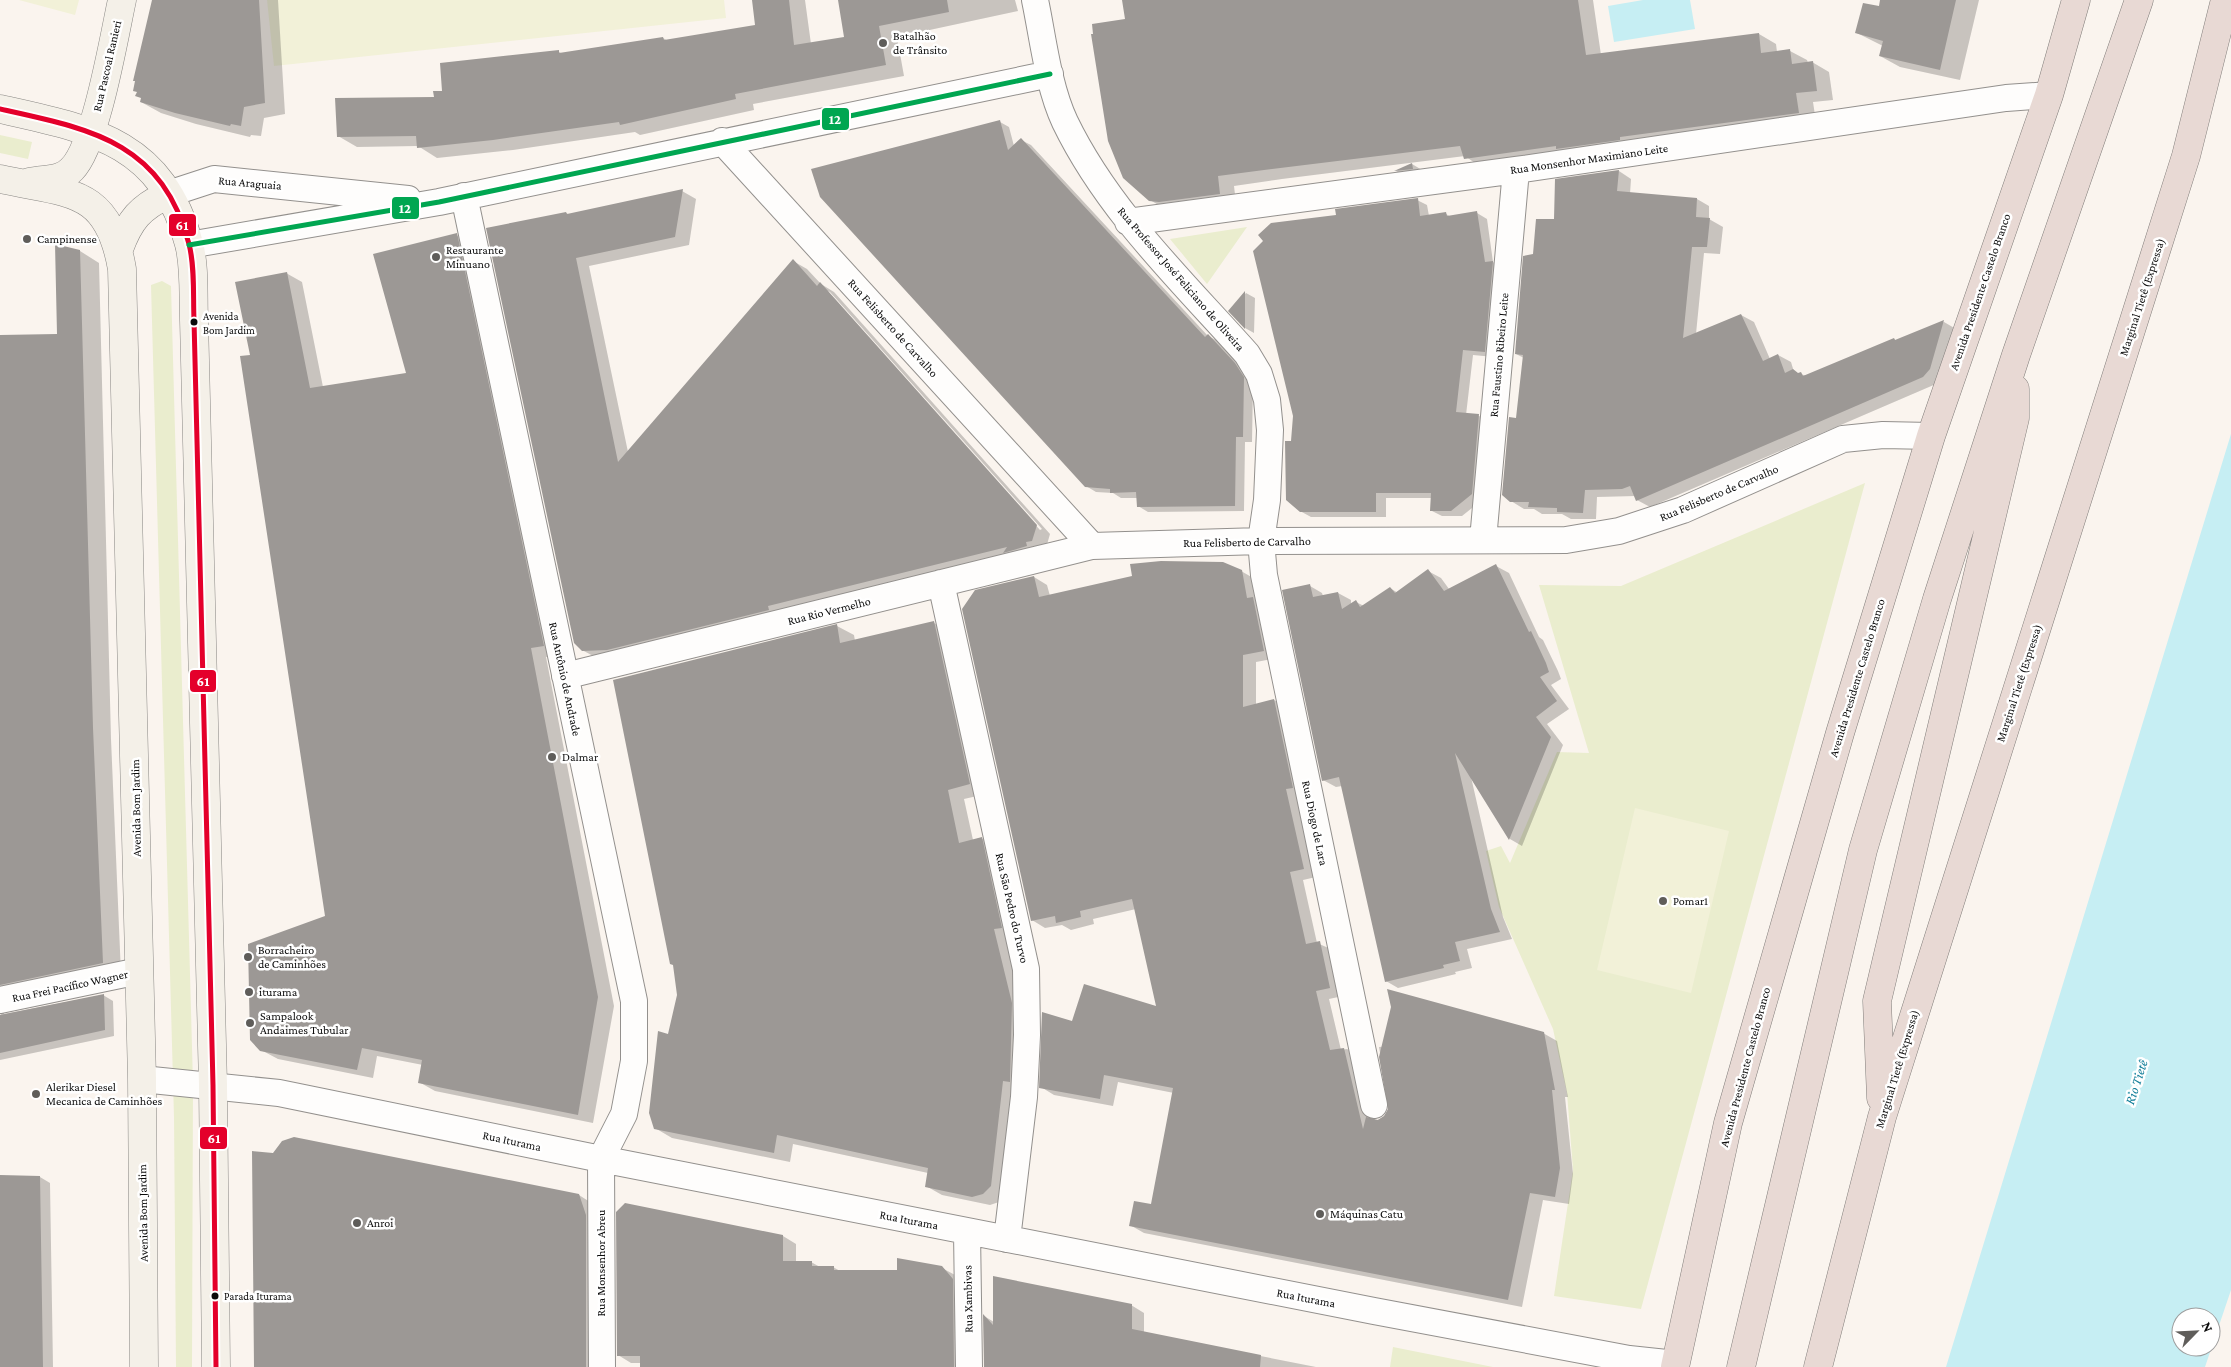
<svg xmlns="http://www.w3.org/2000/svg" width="2231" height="1367" font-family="'Crimson Pro',serif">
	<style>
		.green { fill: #eaedce }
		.pitch { fill: #f2f1d8 }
		.water { fill: #c6eef3; fill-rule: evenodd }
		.shadow { fill: #0003; fill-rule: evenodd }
		.building { fill: #9c9895 }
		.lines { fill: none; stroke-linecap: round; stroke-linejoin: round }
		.street-casing { stroke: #93908d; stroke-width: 28 }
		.secondary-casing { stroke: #898784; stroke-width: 29 }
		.highway-casing { stroke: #807d7a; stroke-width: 29 }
		.street { stroke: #fefdfc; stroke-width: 26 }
		.secondary { stroke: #f4f0e8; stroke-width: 28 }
		.highway { stroke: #e8d9d4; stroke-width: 28 }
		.bus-1-casing { stroke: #fff; stroke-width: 9 }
		.bus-2-casing { stroke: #fff; stroke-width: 9 }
		.bus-1 { stroke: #e4002b; stroke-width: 5 }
		.bus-2 { stroke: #00a651; stroke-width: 5 }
		.poi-dot { fill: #5f5d5a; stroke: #fff; stroke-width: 2 }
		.bus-dot { fill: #0b0b0b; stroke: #fff; stroke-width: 2 }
		.labels { text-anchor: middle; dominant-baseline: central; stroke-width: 5; stroke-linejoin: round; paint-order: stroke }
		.bus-label { font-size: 11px; fill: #0b0b0b; stroke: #fff; text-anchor: start }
		.poi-label { font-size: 12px; fill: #0b0b0b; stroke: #fff; text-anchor: start }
		.street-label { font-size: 12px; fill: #0b0b0b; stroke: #fff }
		.water-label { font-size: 14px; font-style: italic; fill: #16819b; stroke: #fff }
		.line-badge { stroke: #fff; stroke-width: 2 }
		.badge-label { font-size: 14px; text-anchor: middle; font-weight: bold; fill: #fff }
	</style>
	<rect width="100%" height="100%" fill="#faf4ee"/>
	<path class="green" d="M 0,135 L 32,142 L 28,159 L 0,153 Z
		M 1247,227 L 1207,284 L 1170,239 Z
		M 162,281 L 171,286 L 193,1083 L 192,1367 L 176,1367 L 174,1117 L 151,285 Z
		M 1865,483 L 1641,1309 L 1554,1296 L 1573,1170 L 1567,1093 L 1553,1029 L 1499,907 L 1486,851 L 1501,846 L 1510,863 L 1557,752 L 1589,753 L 1539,585 L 1621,586 Z
		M 1393,1347 L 1493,1367 L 1390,1367 Z"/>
	<path class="pitch" d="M 19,0 L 79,0 L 75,15 Z
		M 267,0 L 724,0 L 726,18 L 274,66 Z
		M 1635,808 L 1729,831 L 1691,993 L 1597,970 Z"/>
	<path class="water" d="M 1643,0 L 1690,0 L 1695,29 L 1614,42 L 1608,6 Z
		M 2231,434 L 2231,1290 L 2205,1367 L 1946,1367 ZM 2181,1317 L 2211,1317 L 2211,1347 L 2181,1347 Z"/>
	<path class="shadow" d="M 153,0 L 278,0 L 285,114 L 264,118 L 261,136 L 251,135 L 250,137 L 196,124 L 161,113 L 141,102 Z
		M 753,0 L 805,0 L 811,44 L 846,38 L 839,0 L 1015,0 L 1018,11 L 897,37 L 904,76 L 753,104 L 754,110 L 640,135 L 635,132 L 513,150 L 437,158 L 418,146 L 357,147 L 338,136 L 435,98 L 443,92 L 558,51 L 562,54 L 663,38 L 668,41 L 757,26 Z
		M 1124,0 L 1593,0 L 1601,55 L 1759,34 L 1776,44 L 1777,52 L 1790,51 L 1807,60 L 1808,63 L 1812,62 L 1829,72 L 1833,100 L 1813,102 L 1816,122 L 1482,168 L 1465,156 L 1282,179 L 1234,186 L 1236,203 L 1167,210 L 1150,200 Z
		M 1882,0 L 1979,0 L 1960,80 L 1900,67 L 1880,56 L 1883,46 L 1857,33 L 1880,8 Z
		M 1000,122 L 1009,127 L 1014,146 L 1021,140 L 1031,145 L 1208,336 L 1218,341 L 1245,370 L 1253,384 L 1252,442 L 1245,442 L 1244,511 L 1148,512 L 1138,506 L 1138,498 L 1121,498 L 1113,493 L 1096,492 L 1086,486 Z
		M 1412,164 L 1422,170 L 1405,176 L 1396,171 Z
		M 1619,171 L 1631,179 L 1630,194 L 1697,199 L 1709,206 L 1709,219 L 1723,227 L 1720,254 L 1704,253 L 1696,334 L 1741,315 L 1754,322 L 1770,359 L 1778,355 L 1791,362 L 1794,372 L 1807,376 L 1894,339 L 1896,341 L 1944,322 L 1956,329 L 1936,384 L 1650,507 L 1637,500 L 1636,496 L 1597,497 L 1596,519 L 1571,519 L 1562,514 L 1542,514 L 1534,509 L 1524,509 L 1511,501 L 1524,358 L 1516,354 L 1534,255 L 1555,220 Z
		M 682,191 L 696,199 L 689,245 L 589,266 L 628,452 L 793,261 L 807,269 L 821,284 L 834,292 L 1050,534 L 1046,548 L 597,658 L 582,650 L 566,213 L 570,215 ZM 825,290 L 830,292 L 1042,529 L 1040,530 Z
		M 1417,200 L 1427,205 L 1429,216 L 1446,214 L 1451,217 L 1477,213 L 1487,219 L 1493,262 L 1502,268 L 1494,357 L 1473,355 L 1466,415 L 1479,416 L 1489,421 L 1482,500 L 1462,516 L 1442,516 L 1432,511 L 1432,498 L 1386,498 L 1386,517 L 1311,517 L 1300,511 L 1292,442 L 1338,216 Z
		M 456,235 L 472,244 L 559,655 L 546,657 L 614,1006 L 593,1123 L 435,1091 L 419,1082 L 423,1065 L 377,1056 L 373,1078 L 278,1059 L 261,1050 L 326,916 L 251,356 L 286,273 L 302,282 L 323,387 L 408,374 Z
		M 80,251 L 99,263 L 111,739 L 121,974 L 5,1006 L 4,1014 L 103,995 L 113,1001 L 114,1036 L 0,1060 L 0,1016 L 3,1016 L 0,1014 L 0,337 L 59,335 Z
		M 1246,293 L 1255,298 L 1254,333 L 1245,328 L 1230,311 Z
		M 1496,566 L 1509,573 L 1539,637 L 1543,640 L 1558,671 L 1561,679 L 1551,685 L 1569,709 L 1547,724 L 1563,745 L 1522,846 L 1510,839 L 1471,777 L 1503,917 L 1512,939 L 1467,949 L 1472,968 L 1455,972 L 1456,974 L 1398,988 L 1386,981 L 1342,786 L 1336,787 L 1323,780 L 1310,586 L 1322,593 L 1323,596 L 1338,593 L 1351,600 L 1351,605 L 1356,602 L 1364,606 L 1390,588 L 1398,593 L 1428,571 L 1441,578 L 1449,589 Z
		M 1241,571 L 1255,579 L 1277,658 L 1256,662 L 1256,705 L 1274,700 L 1288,708 L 1316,877 L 1303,880 L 1317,943 L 1333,950 L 1343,996 L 1329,999 L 1341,1050 L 1347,1049 L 1360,1057 L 1375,1121 L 1384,1117 L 1390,1110 L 1379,1047 L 1543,1033 L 1557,1041 L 1568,1097 L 1565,1097 L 1573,1174 L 1569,1204 L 1543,1200 L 1522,1307 L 1144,1233 L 1130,1225 L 1152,1206 L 1174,1093 L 1118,1082 L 1113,1106 L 1054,1095 L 1041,1087 L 1073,1023 L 1158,1008 L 1136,909 L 1093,919 L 1094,924 L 1071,930 L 1062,925 L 1045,928 L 1032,920 L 1034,577 L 1047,585 L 1050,596 Z
		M 934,623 L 950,632 L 986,794 L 964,799 L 973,840 L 981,838 L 998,848 L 1028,1013 L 1005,1200 L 990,1205 L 942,1195 L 926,1186 L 928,1173 L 793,1144 L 790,1162 L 672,1138 L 655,1128 L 669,1035 L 679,995 L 674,965 L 615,680 L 837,626 L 854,635 L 855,641 Z
		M 0,1177 L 40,1177 L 50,1183 L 53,1367 L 0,1367 Z
		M 579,1195 L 593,1204 L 600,1367 L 255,1367 Z
		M 783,1236 L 796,1244 L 796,1262 L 811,1262 L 820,1267 L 833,1267 L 840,1271 L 898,1272 L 942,1268 L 955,1275 L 966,1367 L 641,1367 L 641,1363 L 631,1363 L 618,1355 Z
		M 1131,1305 L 1144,1313 L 1144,1333 L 1316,1367 L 985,1367 L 984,1316 L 994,1322 Z"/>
	<path class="building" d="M 152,0 L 259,0 L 265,103 L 244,107 L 241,126 L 231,124 L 230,126 L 175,113 L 140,102 L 141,98 L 135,96 L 137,92 L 133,91 L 135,81 L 133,81 Z
		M 752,0 L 789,0 L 794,45 L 844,37 L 838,0 L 947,0 L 949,12 L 879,26 L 886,65 L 735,94 L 736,99 L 620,125 L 619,122 L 493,140 L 417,148 L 416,136 L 337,137 L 335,98 L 434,97 L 433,91 L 442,91 L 440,63 L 559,50 L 559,53 L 663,37 L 664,40 L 755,25 Z
		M 1122,0 L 1578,0 L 1586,55 L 1759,33 L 1761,53 L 1790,49 L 1792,64 L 1813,61 L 1817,91 L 1796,93 L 1799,113 L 1620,137 L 1620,140 L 1556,149 L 1556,146 L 1464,159 L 1460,146 L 1264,170 L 1218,176 L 1220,194 L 1159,202 L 1149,201 L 1123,178 L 1108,141 L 1091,34 L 1093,34 L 1092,24 L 1125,19 Z
		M 1880,0 L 1956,0 L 1940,70 L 1879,56 L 1883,41 L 1855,33 L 1863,3 L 1879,6 Z
		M 1000,120 L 1008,150 L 1021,138 L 1205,337 L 1208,334 L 1235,363 L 1244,377 L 1243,437 L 1236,437 L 1235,506 L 1137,507 L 1136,492 L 1110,493 L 1110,489 L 1085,487 L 820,197 L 811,169 Z
		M 1412,163 L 1413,169 L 1394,171 Z
		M 1619,170 L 1617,191 L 1697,198 L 1696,217 L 1710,218 L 1707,247 L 1692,247 L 1683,338 L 1741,314 L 1763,361 L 1778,354 L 1785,373 L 1793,369 L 1798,373 L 1801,372 L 1803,376 L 1894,338 L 1895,340 L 1944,320 L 1930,369 L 1923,377 L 1636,501 L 1630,486 L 1622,489 L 1585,490 L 1583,513 L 1557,512 L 1557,508 L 1528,507 L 1529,502 L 1510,502 L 1502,495 L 1509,417 L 1516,418 L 1523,355 L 1515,354 L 1523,256 L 1533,254 L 1536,219 L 1554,219 L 1555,179 Z
		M 683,189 L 675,237 L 576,258 L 618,462 L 793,259 L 817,286 L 820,282 L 1037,525 L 1032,541 L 1026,542 L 1027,546 L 1003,553 L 1007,547 L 768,606 L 769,610 L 607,650 L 582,651 L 574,643 L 486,228 L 566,212 L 567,214 Z
		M 1418,198 L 1420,216 L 1446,212 L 1447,216 L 1477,211 L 1485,262 L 1493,261 L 1485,352 L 1463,350 L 1456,412 L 1479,414 L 1472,494 L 1451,511 L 1430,511 L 1431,493 L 1376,493 L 1376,512 L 1300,512 L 1286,500 L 1285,441 L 1291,441 L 1293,416 L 1253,251 L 1263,241 L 1258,235 L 1271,223 L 1336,215 L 1335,209 Z
		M 457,233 L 544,646 L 531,648 L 598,997 L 578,1115 L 418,1083 L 422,1060 L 362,1048 L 357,1070 L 260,1051 L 250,1040 L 248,944 L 325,916 L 240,356 L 250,355 L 235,282 L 287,272 L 310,388 L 406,373 L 373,254 Z
		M 55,244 L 80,250 L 93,728 L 103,963 L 0,985 L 0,335 L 57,334 Z
		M 1245,291 L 1245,329 L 1228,311 Z
		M 1161,561 L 1223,562 L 1242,570 L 1247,598 L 1253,597 L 1264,651 L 1243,655 L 1243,707 L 1274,699 L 1293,788 L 1286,789 L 1304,869 L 1290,872 L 1306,944 L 1320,941 L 1330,988 L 1316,991 L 1330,1050 L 1344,1048 L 1363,1129 L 1366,1117 L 1378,1120 L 1384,1116 L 1388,1109 L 1379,1057 L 1391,1007 L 1387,989 L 1544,1032 L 1555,1090 L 1552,1090 L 1560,1168 L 1555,1197 L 1530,1193 L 1508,1300 L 1129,1226 L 1134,1201 L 1151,1204 L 1173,1088 L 1104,1075 L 1100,1099 L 1039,1088 L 1042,1012 L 1072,1021 L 1084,984 L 1156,1006 L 1132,899 L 1080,911 L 1081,917 L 1056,923 L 1055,916 L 1031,921 L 962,609 L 975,590 L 1034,576 L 1039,597 L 1132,576 L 1130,564 Z
		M 1496,564 L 1529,632 L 1531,631 L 1546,663 L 1549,672 L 1540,677 L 1557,701 L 1536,717 L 1551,737 L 1509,840 L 1455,753 L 1491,909 L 1500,932 L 1455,942 L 1460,961 L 1443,965 L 1444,968 L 1385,982 L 1339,777 L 1322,781 L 1282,590 L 1310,584 L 1313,597 L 1338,592 L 1342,609 L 1356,600 L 1360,607 L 1390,587 L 1395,593 L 1428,569 L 1444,591 Z
		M 934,621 L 970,784 L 948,790 L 959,843 L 982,837 L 1002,928 L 994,929 L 1012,1003 L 1010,1082 L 1003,1081 L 991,1186 L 983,1194 L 972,1197 L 925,1187 L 928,1168 L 777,1135 L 774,1153 L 654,1129 L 649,1113 L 658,1031 L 668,1034 L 677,995 L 673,965 L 670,964 L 613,680 L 837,624 L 840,643 Z
		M 104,994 L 105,1030 L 0,1053 L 0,1015 Z
		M 294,1137 L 579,1194 L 586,1215 L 586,1367 L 254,1367 L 252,1151 L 273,1153 L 282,1141 Z
		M 0,1175 L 40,1176 L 43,1367 L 0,1367 Z
		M 625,1203 L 783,1235 L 783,1261 L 812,1261 L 812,1266 L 834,1266 L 834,1270 L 897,1270 L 897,1258 L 942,1266 L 953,1279 L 954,1367 L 640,1367 L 640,1356 L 617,1356 L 616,1212 Z
		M 993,1276 L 1132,1304 L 1132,1329 L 1261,1355 L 1260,1367 L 984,1367 L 983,1314 L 993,1325 Z"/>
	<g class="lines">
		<g class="street-casing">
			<path id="street" d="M 1035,0 C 1043,38 1048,86 1065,122 C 1108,211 1182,281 1247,354 L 1259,374 L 1267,400 L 1270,430 L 1267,500 L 1261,541 L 1264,575 L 1374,1105
				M 722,141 L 1092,546
				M 168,194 L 214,179 L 408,199
				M 464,196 L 634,1001 L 634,1061 L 624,1114 L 601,1159 L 602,1367
				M 1128,222 L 1516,170 L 2006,98 L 2049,95
				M 189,245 L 439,202 L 1050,74
				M 1483,540 L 1516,170
				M 941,583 L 1026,969 L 1027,1035 L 1024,1097 L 1007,1239
				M 565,676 L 1092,546 L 1261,541 L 1566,540 L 1619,531 L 1683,510 L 1843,439 L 1883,435 L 1931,436
				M 0,1000 L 139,971
				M 142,1079 L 279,1093 L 601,1159 L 1374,1311 L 1629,1359 L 1676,1364
				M 967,1232 L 969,1367"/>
		</g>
		<g class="secondary-casing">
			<path id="secondary" d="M 0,109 C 90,129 162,141 189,244 C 195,267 193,296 194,320 L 213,1085 L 216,1367
				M 0,179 C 69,194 108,187 122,269 L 142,1079 L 144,1367
				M 29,182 C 45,178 60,182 72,169 C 96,145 114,37 122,0
				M 119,249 C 130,219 140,208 168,194"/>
		</g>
		<g class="highway-casing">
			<path id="highway" d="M 1881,1098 L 1877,1001 L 2015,418 L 2015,389
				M 1675,1367 L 1728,1123 L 1840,733 L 1931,436 L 2049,95 L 2076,0
				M 1741,1367 L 1863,850 L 1937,599 L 2016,355 L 2139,0
				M 1818,1367 L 1882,1117 L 2186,156 L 2225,0"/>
		</g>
		<use href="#street" class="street"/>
		<use href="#secondary" class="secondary"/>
		<use href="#highway" class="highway"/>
		<g class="bus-1-casing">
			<path id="bus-1" d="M 0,109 C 90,129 162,141 189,244 C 195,267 193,296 194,320 L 213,1085 L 216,1367"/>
		</g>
		<g class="bus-2-casing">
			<path id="bus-2" d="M 189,245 L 439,202 L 1050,74"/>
		</g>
		<use href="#bus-1" class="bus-1"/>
		<use href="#bus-2" class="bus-2"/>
	</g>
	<g class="poi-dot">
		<circle cx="883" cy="43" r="5"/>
		<circle cx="27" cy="239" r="5"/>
		<circle cx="436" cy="257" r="5"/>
		<circle cx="552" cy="757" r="5"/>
		<circle cx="1663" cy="901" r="5"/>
		<circle cx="248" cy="957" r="5"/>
		<circle cx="249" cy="992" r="5"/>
		<circle cx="250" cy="1023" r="5"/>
		<circle cx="36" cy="1094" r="5"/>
		<circle cx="1320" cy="1214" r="5"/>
		<circle cx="357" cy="1223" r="5"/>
	</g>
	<g class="bus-dot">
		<circle cx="194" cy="322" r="4.5"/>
		<circle cx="215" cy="1296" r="4.5"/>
	</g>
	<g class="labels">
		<g class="bus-label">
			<text x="203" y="316">Avenida<tspan x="203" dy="14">Bom Jardim</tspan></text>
			<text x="224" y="1296">Parada Iturama</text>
		</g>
		<g class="poi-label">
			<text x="893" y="36">Batalhão<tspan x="893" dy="14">de Trânsito</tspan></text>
			<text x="37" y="239">Campinense</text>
			<text x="446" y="250">Restaurante<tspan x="446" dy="14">Minuano</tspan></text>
			<text x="562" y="757">Dalmar</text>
			<text x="1673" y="901">Pomar1</text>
			<text x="258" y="950">Borracheiro<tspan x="258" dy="14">de Caminhões</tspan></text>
			<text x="259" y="992">iturama</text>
			<text x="260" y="1016">Sampalook<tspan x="260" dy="14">Andaimes Tubular</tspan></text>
			<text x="46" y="1087">Alerikar Diesel<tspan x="46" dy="14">Mecanica de Caminhões</tspan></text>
			<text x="1330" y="1214">Máquinas Catu</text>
			<text x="367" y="1223">Anroi</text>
		</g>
		<g class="street-label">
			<text transform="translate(107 66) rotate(-77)">Rua Pascoal Ranieri</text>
			<text transform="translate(1589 159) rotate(-8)">Rua Monsenhor Maximiano Leite</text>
			<text transform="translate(250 183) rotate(5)">Rua Araguaia</text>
			<text transform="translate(1181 279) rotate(49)">Rua Professor José Feliciano de Oliveira</text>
			<text transform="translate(1980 292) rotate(-71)">Avenida Presidente Castelo Branco</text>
			<text transform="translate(2142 297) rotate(-72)">Marginal Tietê (Expressa)</text>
			<text transform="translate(893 328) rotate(48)">Rua Felisberto de Carvalho</text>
			<text transform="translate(1499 355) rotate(-85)">Rua Faustino Ribeiro Leite</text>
			<text transform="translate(1719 493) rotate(-23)">Rua Felisberto de Carvalho</text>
			<text transform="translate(1247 542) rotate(-1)">Rua Felisberto de Carvalho</text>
			<text transform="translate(829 611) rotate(-14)">Rua Rio Vermelho</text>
			<text transform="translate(1857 678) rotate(-73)">Avenida Presidente Castelo Branco</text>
			<text transform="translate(565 679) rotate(78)">Rua Antônio de Andrade</text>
			<text transform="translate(2019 683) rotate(-72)">Marginal Tietê (Expressa)</text>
			<text transform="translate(136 808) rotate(-91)">Avenida Bom Jardim</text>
			<text transform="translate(1315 823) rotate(78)">Rua Diogo de Lara</text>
			<text transform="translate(1012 908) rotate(77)">Rua São Pedro do Turvo</text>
			<text transform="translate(70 986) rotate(-12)">Rua Frei Pacífico Wagner</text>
			<text transform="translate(1745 1067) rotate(-75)">Avenida Presidente Castelo Branco</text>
			<text transform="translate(1897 1069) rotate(-73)">Marginal Tietê (Expressa)</text>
			<text transform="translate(512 1141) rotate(12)">Rua Iturama</text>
			<text transform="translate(143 1213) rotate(-91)">Avenida Bom Jardim</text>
			<text transform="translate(909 1220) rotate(11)">Rua Iturama</text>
			<text transform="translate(601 1263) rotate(-90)">Rua Monsenhor Abreu</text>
			<text transform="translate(1306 1298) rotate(11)">Rua Iturama</text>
			<text transform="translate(968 1299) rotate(-91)">Rua Xambivas</text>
		</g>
		<g class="water-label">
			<text transform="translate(2136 1082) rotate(-72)">Rio Tietê</text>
		</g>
	</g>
	<g class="line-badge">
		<rect x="821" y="107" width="29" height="24" rx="5" fill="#00a651"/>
		<rect x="391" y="196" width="29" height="24" rx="5" fill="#00a651"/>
		<rect x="168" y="213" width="29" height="24" rx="5" fill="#e4002b"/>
		<rect x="189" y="669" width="28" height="24" rx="5" fill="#e4002b"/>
		<rect x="199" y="1126" width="29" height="24" rx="5" fill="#e4002b"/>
	</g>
	<g class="badge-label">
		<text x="835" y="124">12</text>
		<text x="405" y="213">12</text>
		<text x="182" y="230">61</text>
		<text x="203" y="686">61</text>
		<text x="214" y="1143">61</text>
	</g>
	<g transform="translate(2196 1332) rotate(66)"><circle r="24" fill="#ffffff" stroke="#9d9d9d"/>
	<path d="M0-4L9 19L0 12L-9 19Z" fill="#5f5d5a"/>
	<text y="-8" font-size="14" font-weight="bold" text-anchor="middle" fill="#0b0b0b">N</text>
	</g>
</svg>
